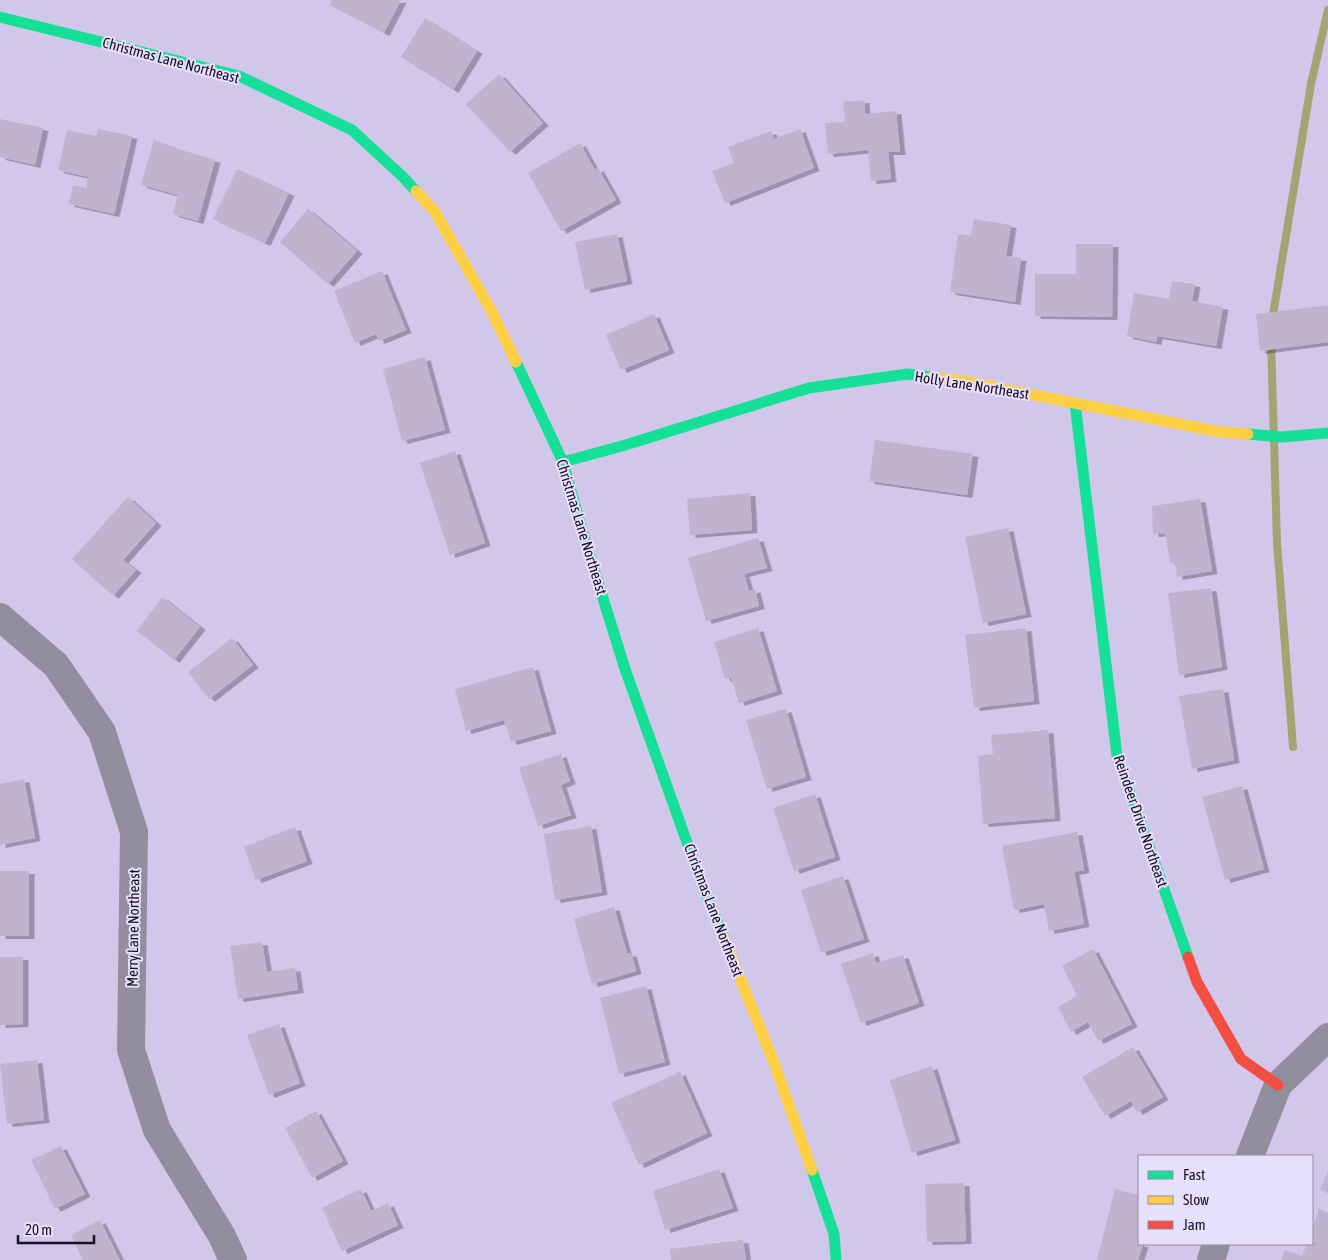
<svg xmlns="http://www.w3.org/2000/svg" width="1328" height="1260" font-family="'Asap Condensed',sans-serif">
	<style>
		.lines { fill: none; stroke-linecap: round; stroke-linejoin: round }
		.stream { stroke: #9fa674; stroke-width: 8 }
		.building { fill: #c0b3ce; filter: url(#shadow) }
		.street { stroke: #928e9e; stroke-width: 28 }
		.fast { stroke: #16e098; stroke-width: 11 }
		.slow { stroke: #ffcf43; stroke-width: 11 }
		.jam { stroke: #f24e42; stroke-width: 11 }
		.labels { text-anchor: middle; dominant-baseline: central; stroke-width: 4; stroke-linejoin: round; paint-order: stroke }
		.street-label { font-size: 15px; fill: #160f26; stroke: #e7e0fb }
	</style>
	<defs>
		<filter id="shadow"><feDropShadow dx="5.5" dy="3" stdDeviation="0" flood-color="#0004"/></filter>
	</defs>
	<rect width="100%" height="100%" fill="#d1c7eb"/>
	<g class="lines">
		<path class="stream" d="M 1272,321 L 1311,84 L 1328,10
			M 1271,340 L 1277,543 L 1293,747"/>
	</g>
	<path class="building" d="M 332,0 L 401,0 L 384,33 L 330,5 Z
		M 425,18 L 477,51 L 453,90 L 401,57 Z
		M 499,74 L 543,123 L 510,152 L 466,104 Z
		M 864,100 L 865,114 L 896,111 L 900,152 L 888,152 L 891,179 L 871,181 L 868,150 L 828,154 L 825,123 L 845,122 L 843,102 Z
		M 0,119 L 43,128 L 35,165 L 0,157 Z
		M 98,129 L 132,136 L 114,214 L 69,204 L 73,185 L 86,188 L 88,177 L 58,170 L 67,130 L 96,136 Z
		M 800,129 L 814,168 L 725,203 L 712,171 L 734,163 L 728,147 L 771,131 L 774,139 Z
		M 154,140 L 175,147 L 175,148 L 215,160 L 198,221 L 173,214 L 178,195 L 141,185 Z
		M 580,143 L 595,170 L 598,168 L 616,200 L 561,231 L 528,173 Z
		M 237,169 L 289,193 L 265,243 L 213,219 Z
		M 308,209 L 357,251 L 328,284 L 280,242 Z
		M 974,219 L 1011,225 L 1006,256 L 1021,258 L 1015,302 L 950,292 L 958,234 L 971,236 Z
		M 617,234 L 627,281 L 585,290 L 575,242 Z
		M 1076,244 L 1113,244 L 1112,317 L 1035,316 L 1035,274 L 1076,274 Z
		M 382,271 L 406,330 L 379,341 L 376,334 L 355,343 L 334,291 Z
		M 1172,281 L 1195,284 L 1192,301 L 1223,307 L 1216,346 L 1157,336 L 1156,342 L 1127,336 L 1134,293 L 1169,299 Z
		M 1328,305 L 1328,342 L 1260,351 L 1256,314 Z
		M 654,314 L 669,350 L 621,370 L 606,335 Z
		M 425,357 L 445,430 L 402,441 L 383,369 Z
		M 875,440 L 973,454 L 967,495 L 869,481 Z
		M 455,451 L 485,543 L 450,555 L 420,463 Z
		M 750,493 L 752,530 L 690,535 L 687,499 Z
		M 128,497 L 156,523 L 123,560 L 136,570 L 113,596 L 72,559 Z
		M 1200,499 L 1212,571 L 1177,577 L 1176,563 L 1170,563 L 1165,533 L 1153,534 L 1152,506 Z
		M 1008,528 L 1026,614 L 983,623 L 965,537 Z
		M 758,538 L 767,568 L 744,574 L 749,591 L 755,589 L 759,606 L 706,621 L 688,558 Z
		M 1211,588 L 1222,667 L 1179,675 L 1168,593 Z
		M 162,597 L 200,627 L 174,660 L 137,631 Z
		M 758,628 L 777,691 L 739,703 L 731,677 L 725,679 L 714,642 Z
		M 1026,628 L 1034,701 L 974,708 L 965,635 Z
		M 232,638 L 253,665 L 209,699 L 188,672 Z
		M 533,667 L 551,731 L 511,742 L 504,720 L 466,731 L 455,689 Z
		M 1223,689 L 1234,760 L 1192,769 L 1179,696 Z
		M 786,709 L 806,777 L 767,789 L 746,720 Z
		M 1048,730 L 1055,818 L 983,824 L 978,756 L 993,754 L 991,735 Z
		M 561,754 L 570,781 L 561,785 L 571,815 L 538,826 L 519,768 Z
		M 24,779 L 35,838 L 0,845 L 0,784 Z
		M 1242,786 L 1264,869 L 1225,880 L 1202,797 Z
		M 815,794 L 835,857 L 794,871 L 773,808 Z
		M 591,826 L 602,892 L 555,900 L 544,834 Z
		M 295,827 L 307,861 L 256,880 L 244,847 Z
		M 1077,832 L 1084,870 L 1074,872 L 1084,924 L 1049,931 L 1044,904 L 1014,910 L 1002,846 Z
		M 0,871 L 29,871 L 29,936 L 0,936 Z
		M 843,876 L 864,939 L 821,953 L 801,890 Z
		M 614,907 L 627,954 L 631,953 L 636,971 L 592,984 L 574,919 Z
		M 262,942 L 267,972 L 295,968 L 298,990 L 238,999 L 230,946 Z
		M 1093,949 L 1132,1024 L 1098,1041 L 1088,1022 L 1071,1032 L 1058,1007 L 1077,996 L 1062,966 Z
		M 873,953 L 876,963 L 903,955 L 919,1003 L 861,1023 L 841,964 Z
		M 0,957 L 23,957 L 23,1024 L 0,1025 Z
		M 646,986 L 665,1062 L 619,1074 L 600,998 Z
		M 279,1024 L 300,1083 L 269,1095 L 247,1035 Z
		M 1133,1047 L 1163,1097 L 1137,1112 L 1131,1101 L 1105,1116 L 1082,1077 Z
		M 37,1060 L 44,1120 L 7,1124 L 0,1064 Z
		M 932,1066 L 955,1140 L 912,1153 L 890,1080 Z
		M 680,1072 L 707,1133 L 639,1165 L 611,1103 Z
		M 316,1111 L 343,1161 L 312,1178 L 285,1128 Z
		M 61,1146 L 85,1194 L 55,1209 L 31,1160 Z
		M 719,1169 L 733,1208 L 665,1230 L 653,1191 Z
		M 1328,1171 L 1328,1193 L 1320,1189 Z
		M 964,1183 L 966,1241 L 927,1242 L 925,1184 Z
		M 361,1189 L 371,1211 L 388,1203 L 398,1225 L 342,1251 L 322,1208 Z
		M 1115,1189 L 1139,1195 L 1139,1244 L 1143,1244 L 1138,1260 L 1097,1260 Z
		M 1319,1209 L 1328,1213 L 1328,1260 L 1281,1260 L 1285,1250 L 1302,1256 L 1307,1244 L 1312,1244 L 1312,1229 Z
		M 100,1220 L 120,1260 L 83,1260 L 71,1235 Z
		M 743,1240 L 746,1260 L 671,1260 L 670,1249 Z"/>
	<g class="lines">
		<path class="street" d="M 0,617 L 56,665 L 102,732 L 134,832 L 131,1050 L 157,1130 L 222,1236 L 233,1260
			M 1250,1156 L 1278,1085 L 1328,1037
			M 1211,1260 L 1216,1244"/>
		<path class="fast" d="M 0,17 L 239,76 L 352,130 L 402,176 L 416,191
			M 516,362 L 563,462 L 583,534 L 625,669 L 703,887 L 724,938
			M 1075,403 L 1117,756 L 1188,957
			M 1248,434 L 1282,437 L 1328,433
			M 563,462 L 622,446 L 809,388 L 907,374 L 932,377
			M 812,1170 L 834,1234 L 836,1260"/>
		<path class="slow" d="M 416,191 L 435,212 L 491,310 L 516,362
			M 932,377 L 969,382 L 1220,432 L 1248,434
			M 724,938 L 773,1060 L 812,1170"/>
		<path class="jam" d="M 1188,957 L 1197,982 L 1241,1059 L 1278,1085"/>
	</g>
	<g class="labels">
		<g class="street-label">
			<text transform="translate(171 60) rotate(15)">Christmas Lane Northeast</text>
			<text transform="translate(972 385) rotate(9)">Holly Lane Northeast</text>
			<text transform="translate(582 527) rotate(73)">Christmas Lane Northeast</text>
			<text transform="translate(1141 821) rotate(71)">Reindeer Drive Northeast</text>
			<text transform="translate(714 910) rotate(69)">Christmas Lane Northeast</text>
			<text transform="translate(133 928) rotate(-89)">Merry Lane Northeast</text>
		</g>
	</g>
	<rect x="1138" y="1155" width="175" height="90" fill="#e7e0fb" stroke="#938ca6"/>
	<rect x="1148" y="1171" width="25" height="8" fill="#16e098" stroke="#938ca6"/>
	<text x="1183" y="1180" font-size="15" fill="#160f26">Fast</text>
	<rect x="1148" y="1196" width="25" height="8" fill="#ffcf43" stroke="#938ca6"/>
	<text x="1183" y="1205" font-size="15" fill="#160f26">Slow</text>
	<rect x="1148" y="1221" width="25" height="8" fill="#f24e42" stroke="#938ca6"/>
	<text x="1183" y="1230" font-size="15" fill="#160f26">Jam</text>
	<path d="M18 1235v8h76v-8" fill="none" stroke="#160f26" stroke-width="2.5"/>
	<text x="25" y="1235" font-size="15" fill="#160f26" stroke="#e7e0fb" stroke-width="4" paint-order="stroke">20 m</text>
</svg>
